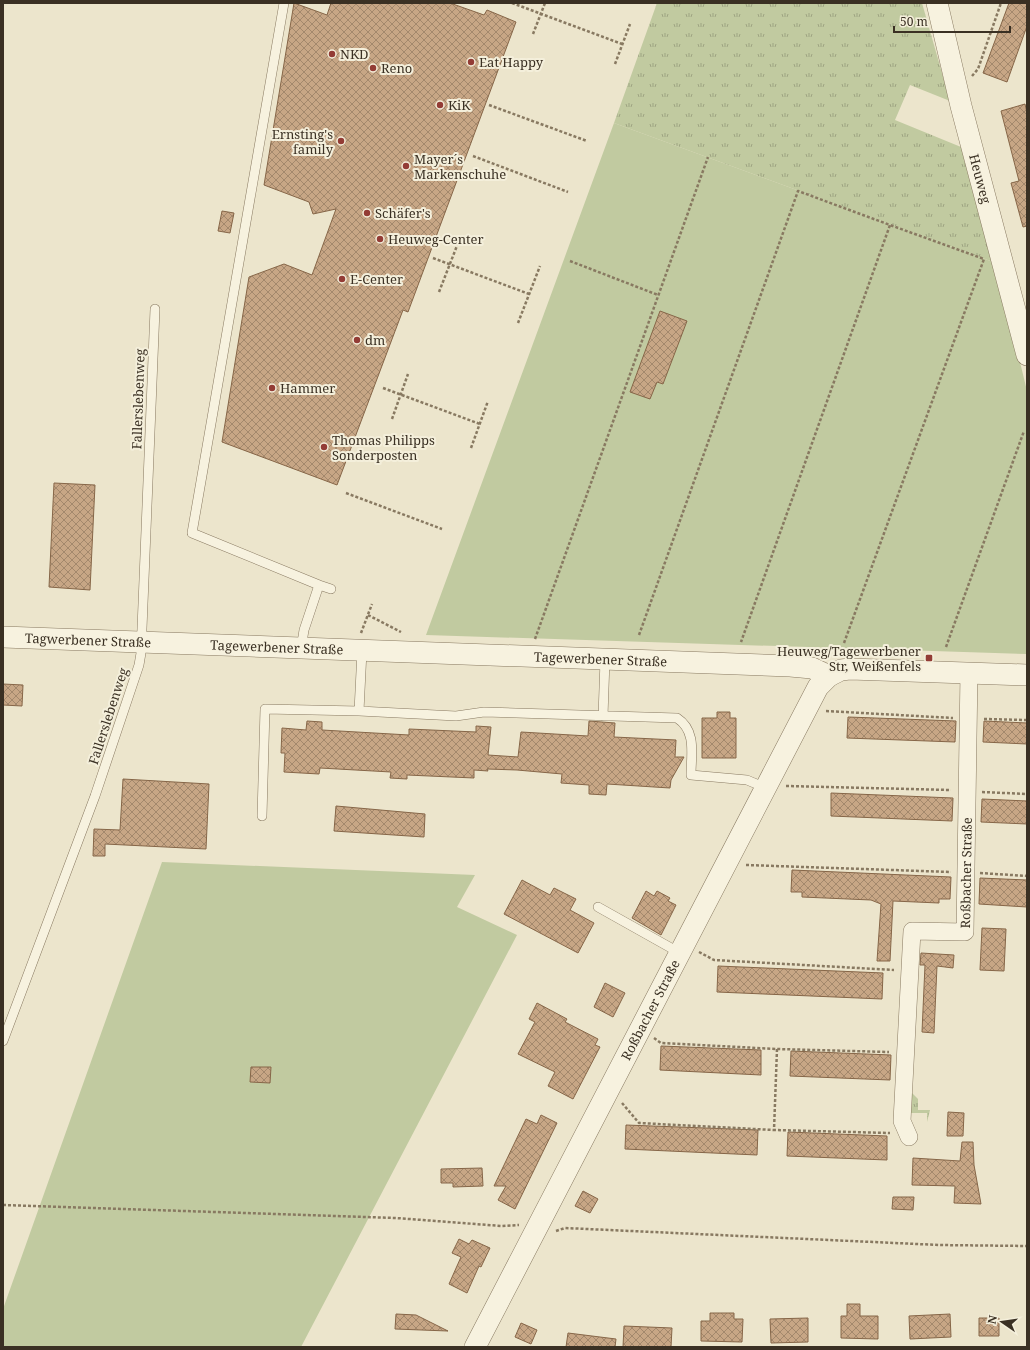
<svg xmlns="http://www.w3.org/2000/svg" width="1030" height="1350" font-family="'Noto Serif',serif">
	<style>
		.grass { fill: url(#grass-tufts) }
		.garden { fill: #c1caa0 }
		.building { fill: url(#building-cross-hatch); stroke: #866648 }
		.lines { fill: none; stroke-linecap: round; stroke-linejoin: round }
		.service-casing { stroke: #887961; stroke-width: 10 }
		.minor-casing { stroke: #887961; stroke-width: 18 }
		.tertiary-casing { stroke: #887961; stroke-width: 22 }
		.path { stroke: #887961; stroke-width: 2.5; stroke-dasharray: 3 2; stroke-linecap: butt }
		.service { stroke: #f7f2df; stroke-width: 9 }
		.minor { stroke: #f7f2df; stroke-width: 17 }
		.tertiary { stroke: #f7f2df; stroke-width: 21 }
		.poi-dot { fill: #933c35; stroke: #f4efdb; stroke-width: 1.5 }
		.labels { text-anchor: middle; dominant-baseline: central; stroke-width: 4; stroke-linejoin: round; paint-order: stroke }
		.poi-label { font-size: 13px; fill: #3a3023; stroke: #f4efdb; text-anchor: start }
		.street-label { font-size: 13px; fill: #3a3023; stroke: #f4efdb }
	</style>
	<defs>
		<pattern id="grass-tufts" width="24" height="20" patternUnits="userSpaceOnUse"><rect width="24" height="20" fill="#c1caa0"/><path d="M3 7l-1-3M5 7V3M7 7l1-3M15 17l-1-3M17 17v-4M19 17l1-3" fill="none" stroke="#9ea482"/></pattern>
		<pattern id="building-cross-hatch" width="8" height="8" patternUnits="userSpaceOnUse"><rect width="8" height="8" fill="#c7a685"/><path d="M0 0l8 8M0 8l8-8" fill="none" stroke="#a3886c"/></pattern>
	</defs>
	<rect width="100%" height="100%" fill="#ece5cc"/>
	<path class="grass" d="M 657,3 L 922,3 L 950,101 L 910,85 L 895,120 L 961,147 L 996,263 L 614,123 Z
		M 910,1091 L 918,1099 L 918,1110 L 930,1110 L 927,1122 L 927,1113 L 911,1113 Z"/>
	<path class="garden" d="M 614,123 L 996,263 L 1027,391 L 1027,654 L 426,635 Z
		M 162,862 L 475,875 L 457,907 L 517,935 L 301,1347 L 3,1347 L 3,1309 Z"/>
	<path class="building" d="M 294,3 L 327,15 L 331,3 L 450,3 L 484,15 L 487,10 L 516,22 L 408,312 L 403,310 L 337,485 L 222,442 L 249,277 L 284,264 L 312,275 L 336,209 L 313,214 L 309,202 L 264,185 Z
		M 1009,3 L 1027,3 L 1027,26 L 1007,82 L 983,73 Z
		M 1025,104 L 1027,113 L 1027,226 L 1023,227 L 1011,183 L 1019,181 L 1001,111 Z
		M 222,211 L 234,213 L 230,233 L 218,231 Z
		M 660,311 L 687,321 L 663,384 L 657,382 L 650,399 L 630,392 Z
		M 54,483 L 95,485 L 90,590 L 49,587 Z
		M 3,684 L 23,685 L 22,706 L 3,705 Z
		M 717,712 L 730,712 L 730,718 L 736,718 L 736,758 L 702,758 L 702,718 L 717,718 Z
		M 848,717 L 956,721 L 955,742 L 847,738 Z
		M 307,721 L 322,722 L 322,730 L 409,735 L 409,729 L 476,732 L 476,726 L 491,727 L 488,755 L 518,757 L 521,732 L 588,736 L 589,721 L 615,723 L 614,737 L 676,740 L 675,757 L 684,757 L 671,780 L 670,788 L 607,784 L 606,795 L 589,794 L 589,785 L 561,783 L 562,774 L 517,770 L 487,769 L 488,771 L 474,770 L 474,778 L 407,775 L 407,779 L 390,778 L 391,772 L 320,768 L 319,774 L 284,772 L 285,753 L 281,753 L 282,728 L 306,730 Z
		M 984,721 L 1027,723 L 1027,744 L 983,742 Z
		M 123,779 L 209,784 L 206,849 L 105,844 L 105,856 L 93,856 L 94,829 L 120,830 Z
		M 831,793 L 953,798 L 952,821 L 831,816 Z
		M 982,799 L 1027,801 L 1027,824 L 981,822 Z
		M 336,806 L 425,814 L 424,837 L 334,831 Z
		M 792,870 L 951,877 L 950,899 L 939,899 L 939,903 L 893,901 L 890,961 L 877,961 L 881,904 L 871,900 L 802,897 L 802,892 L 791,892 Z
		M 980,878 L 1027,880 L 1027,907 L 979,904 Z
		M 522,880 L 550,895 L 554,888 L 576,899 L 570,910 L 594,923 L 578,953 L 504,914 Z
		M 646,891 L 654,896 L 657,891 L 670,898 L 668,901 L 676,905 L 661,935 L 632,918 Z
		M 982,928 L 1006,929 L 1004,971 L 980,970 Z
		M 921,953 L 954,955 L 953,968 L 937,966 L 934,1033 L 922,1032 L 925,965 L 920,965 Z
		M 718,966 L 883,973 L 882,999 L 717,992 Z
		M 605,983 L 625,993 L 613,1017 L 594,1007 Z
		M 537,1003 L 567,1019 L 565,1022 L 598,1039 L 595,1045 L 600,1047 L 573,1099 L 548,1086 L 555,1072 L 518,1054 L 535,1022 L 529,1019 Z
		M 661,1046 L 761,1050 L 761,1075 L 660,1070 Z
		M 791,1051 L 891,1055 L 890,1080 L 790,1076 Z
		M 251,1067 L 271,1067 L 270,1083 L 250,1082 Z
		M 948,1112 L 964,1113 L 963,1136 L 947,1136 Z
		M 541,1115 L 557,1123 L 515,1209 L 498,1200 L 506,1186 L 494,1186 L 526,1119 L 537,1124 Z
		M 626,1125 L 758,1130 L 757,1155 L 625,1149 Z
		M 788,1132 L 887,1136 L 887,1160 L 787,1156 Z
		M 962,1142 L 973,1142 L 974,1165 L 981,1204 L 954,1203 L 955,1186 L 912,1185 L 913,1158 L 960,1161 Z
		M 482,1168 L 483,1186 L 453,1187 L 453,1183 L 441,1183 L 441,1169 Z
		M 583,1191 L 598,1199 L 590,1213 L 575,1206 Z
		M 893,1197 L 914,1197 L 913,1210 L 892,1209 Z
		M 459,1239 L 469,1244 L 472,1240 L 490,1248 L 481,1267 L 479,1266 L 467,1293 L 449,1284 L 461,1257 L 452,1253 Z
		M 847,1304 L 860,1304 L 860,1316 L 878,1316 L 878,1339 L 841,1338 L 841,1316 L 847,1316 Z
		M 710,1313 L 734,1313 L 734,1319 L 743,1319 L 742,1342 L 701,1341 L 701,1321 L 710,1321 Z
		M 396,1314 L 416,1315 L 448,1331 L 395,1329 Z
		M 950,1314 L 951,1337 L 910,1339 L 909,1316 Z
		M 808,1318 L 808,1342 L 771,1343 L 770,1319 Z
		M 979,1318 L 999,1318 L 999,1336 L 979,1336 Z
		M 521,1323 L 537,1330 L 531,1344 L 515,1337 Z
		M 624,1326 L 672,1328 L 671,1347 L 623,1347 Z
		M 568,1333 L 616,1339 L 615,1347 L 566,1347 Z"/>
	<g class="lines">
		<g class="service-casing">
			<path id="service" d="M 284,3 L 192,533 L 319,585
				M 301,649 L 304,630 L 319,585 L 331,589
				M 359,711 L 456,716 L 484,712 L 677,718 C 697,731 691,755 691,775 L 747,780 L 766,788
				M 603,716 L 605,660
				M 262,816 L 265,709 L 359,711 L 362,651
				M 598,907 L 680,953
				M 3,1041 L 95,796 L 139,665 L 141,653 L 155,309"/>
		</g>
		<g class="minor-casing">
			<g id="minor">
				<path id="s1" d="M 909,1137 L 902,1121 L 912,931 L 965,932 L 969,673"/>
			</g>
		</g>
		<g class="tertiary-casing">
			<g id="tertiary">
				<path id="s2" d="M 937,3 L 961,106 L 1027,355"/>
				<path id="s3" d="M 3,637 L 790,666 L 812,668 L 829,676 L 841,670 L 850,669 L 1027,675"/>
				<path id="s4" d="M 475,1347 L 818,687 L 829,676"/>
			</g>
		</g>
		<path class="path" d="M 512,3 L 622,44
			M 533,34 L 545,3
			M 615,64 L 630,24
			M 972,76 L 978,69 L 1001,3
			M 489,105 L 587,141
			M 473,156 L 568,192
			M 433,258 L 529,294
			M 570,261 L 658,295
			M 439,292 L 460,238
			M 518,323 L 540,266
			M 383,388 L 480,424
			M 392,419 L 408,374
			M 471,448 L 488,401
			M 346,493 L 442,529
			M 368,615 L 401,632
			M 361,633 L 372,604
			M 639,635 L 798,191 L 890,225 L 741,642
			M 535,639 L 708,157
			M 844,643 L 984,259 L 890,225
			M 946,647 L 1024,431
			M 826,711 L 953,718
			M 984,719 L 1027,720
			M 786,786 L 951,790
			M 982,792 L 1027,794
			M 746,865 L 951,872
			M 980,873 L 1027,876
			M 699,952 L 714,960 L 894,970
			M 654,1038 L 661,1043 L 777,1049 L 889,1052
			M 777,1049 L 774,1130 L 890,1133
			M 622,1103 L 639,1123 L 774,1130
			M 3,1205 L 396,1218 L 502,1226 L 519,1225
			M 556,1231 L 565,1228 L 939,1245 L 1027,1246"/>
		<use href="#service" class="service"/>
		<use href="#minor" class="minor"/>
		<use href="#tertiary" class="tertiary"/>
	</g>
	<g class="poi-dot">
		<circle cx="332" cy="54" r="4"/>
		<circle cx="471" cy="62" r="4"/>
		<circle cx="373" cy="68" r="4"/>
		<circle cx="440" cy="105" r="4"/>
		<circle cx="341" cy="141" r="4"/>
		<circle cx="406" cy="166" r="4"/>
		<circle cx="367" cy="213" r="4"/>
		<circle cx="380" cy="239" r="4"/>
		<circle cx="342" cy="279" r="4"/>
		<circle cx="357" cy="340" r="4"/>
		<circle cx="272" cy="388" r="4"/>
		<circle cx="324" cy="447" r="4"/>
		<rect x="925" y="654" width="8" height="8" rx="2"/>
	</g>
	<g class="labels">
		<g class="poi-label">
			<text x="340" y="54">NKD</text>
			<text x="479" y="62">Eat Happy</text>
			<text x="381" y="68">Reno</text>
			<text x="448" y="105">KiK</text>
			<text x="333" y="134" text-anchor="end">Ernsting's<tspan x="333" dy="15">family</tspan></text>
			<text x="414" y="159">Mayer´s<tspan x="414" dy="15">Markenschuhe</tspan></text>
			<text x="375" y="213">Schäfer's</text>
			<text x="388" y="239">Heuweg-Center</text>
			<text x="350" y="279">E-Center</text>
			<text x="365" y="340">dm</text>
			<text x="280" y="388">Hammer</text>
			<text x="332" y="440">Thomas Philipps<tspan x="332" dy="15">Sonderposten</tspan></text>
			<text x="921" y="651" text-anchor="end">Heuweg/Tagewerbener<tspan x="921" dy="15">Str, Weißenfels</tspan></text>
		</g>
		<g class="street-label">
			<text stroke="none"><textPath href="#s2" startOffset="181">Heuweg</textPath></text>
			<text transform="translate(138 399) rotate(-88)">Fallerslebenweg</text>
			<text stroke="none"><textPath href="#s3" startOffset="85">Tagwerbener Straße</textPath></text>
			<text stroke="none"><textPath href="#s3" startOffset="274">Tagewerbener Straße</textPath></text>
			<text stroke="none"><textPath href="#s3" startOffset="598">Tagewerbener Straße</textPath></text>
			<text transform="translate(108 716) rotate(-72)">Fallerslebenweg</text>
			<text stroke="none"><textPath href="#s1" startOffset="320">Roßbacher Straße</textPath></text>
			<text stroke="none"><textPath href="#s4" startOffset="380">Roßbacher Straße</textPath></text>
		</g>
	</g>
	<rect width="1030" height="1350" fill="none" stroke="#3a3023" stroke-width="8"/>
	<g transform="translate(1002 1322) rotate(283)" stroke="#f4efdb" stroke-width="3" paint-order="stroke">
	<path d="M0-3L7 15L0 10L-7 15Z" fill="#3a3023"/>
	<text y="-6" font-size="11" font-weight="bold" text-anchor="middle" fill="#3a3023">N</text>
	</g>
	<path d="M894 26v6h116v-6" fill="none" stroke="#3a3023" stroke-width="2"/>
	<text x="900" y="26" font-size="12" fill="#3a3023" stroke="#f4efdb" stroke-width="3" paint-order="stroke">50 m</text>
</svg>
